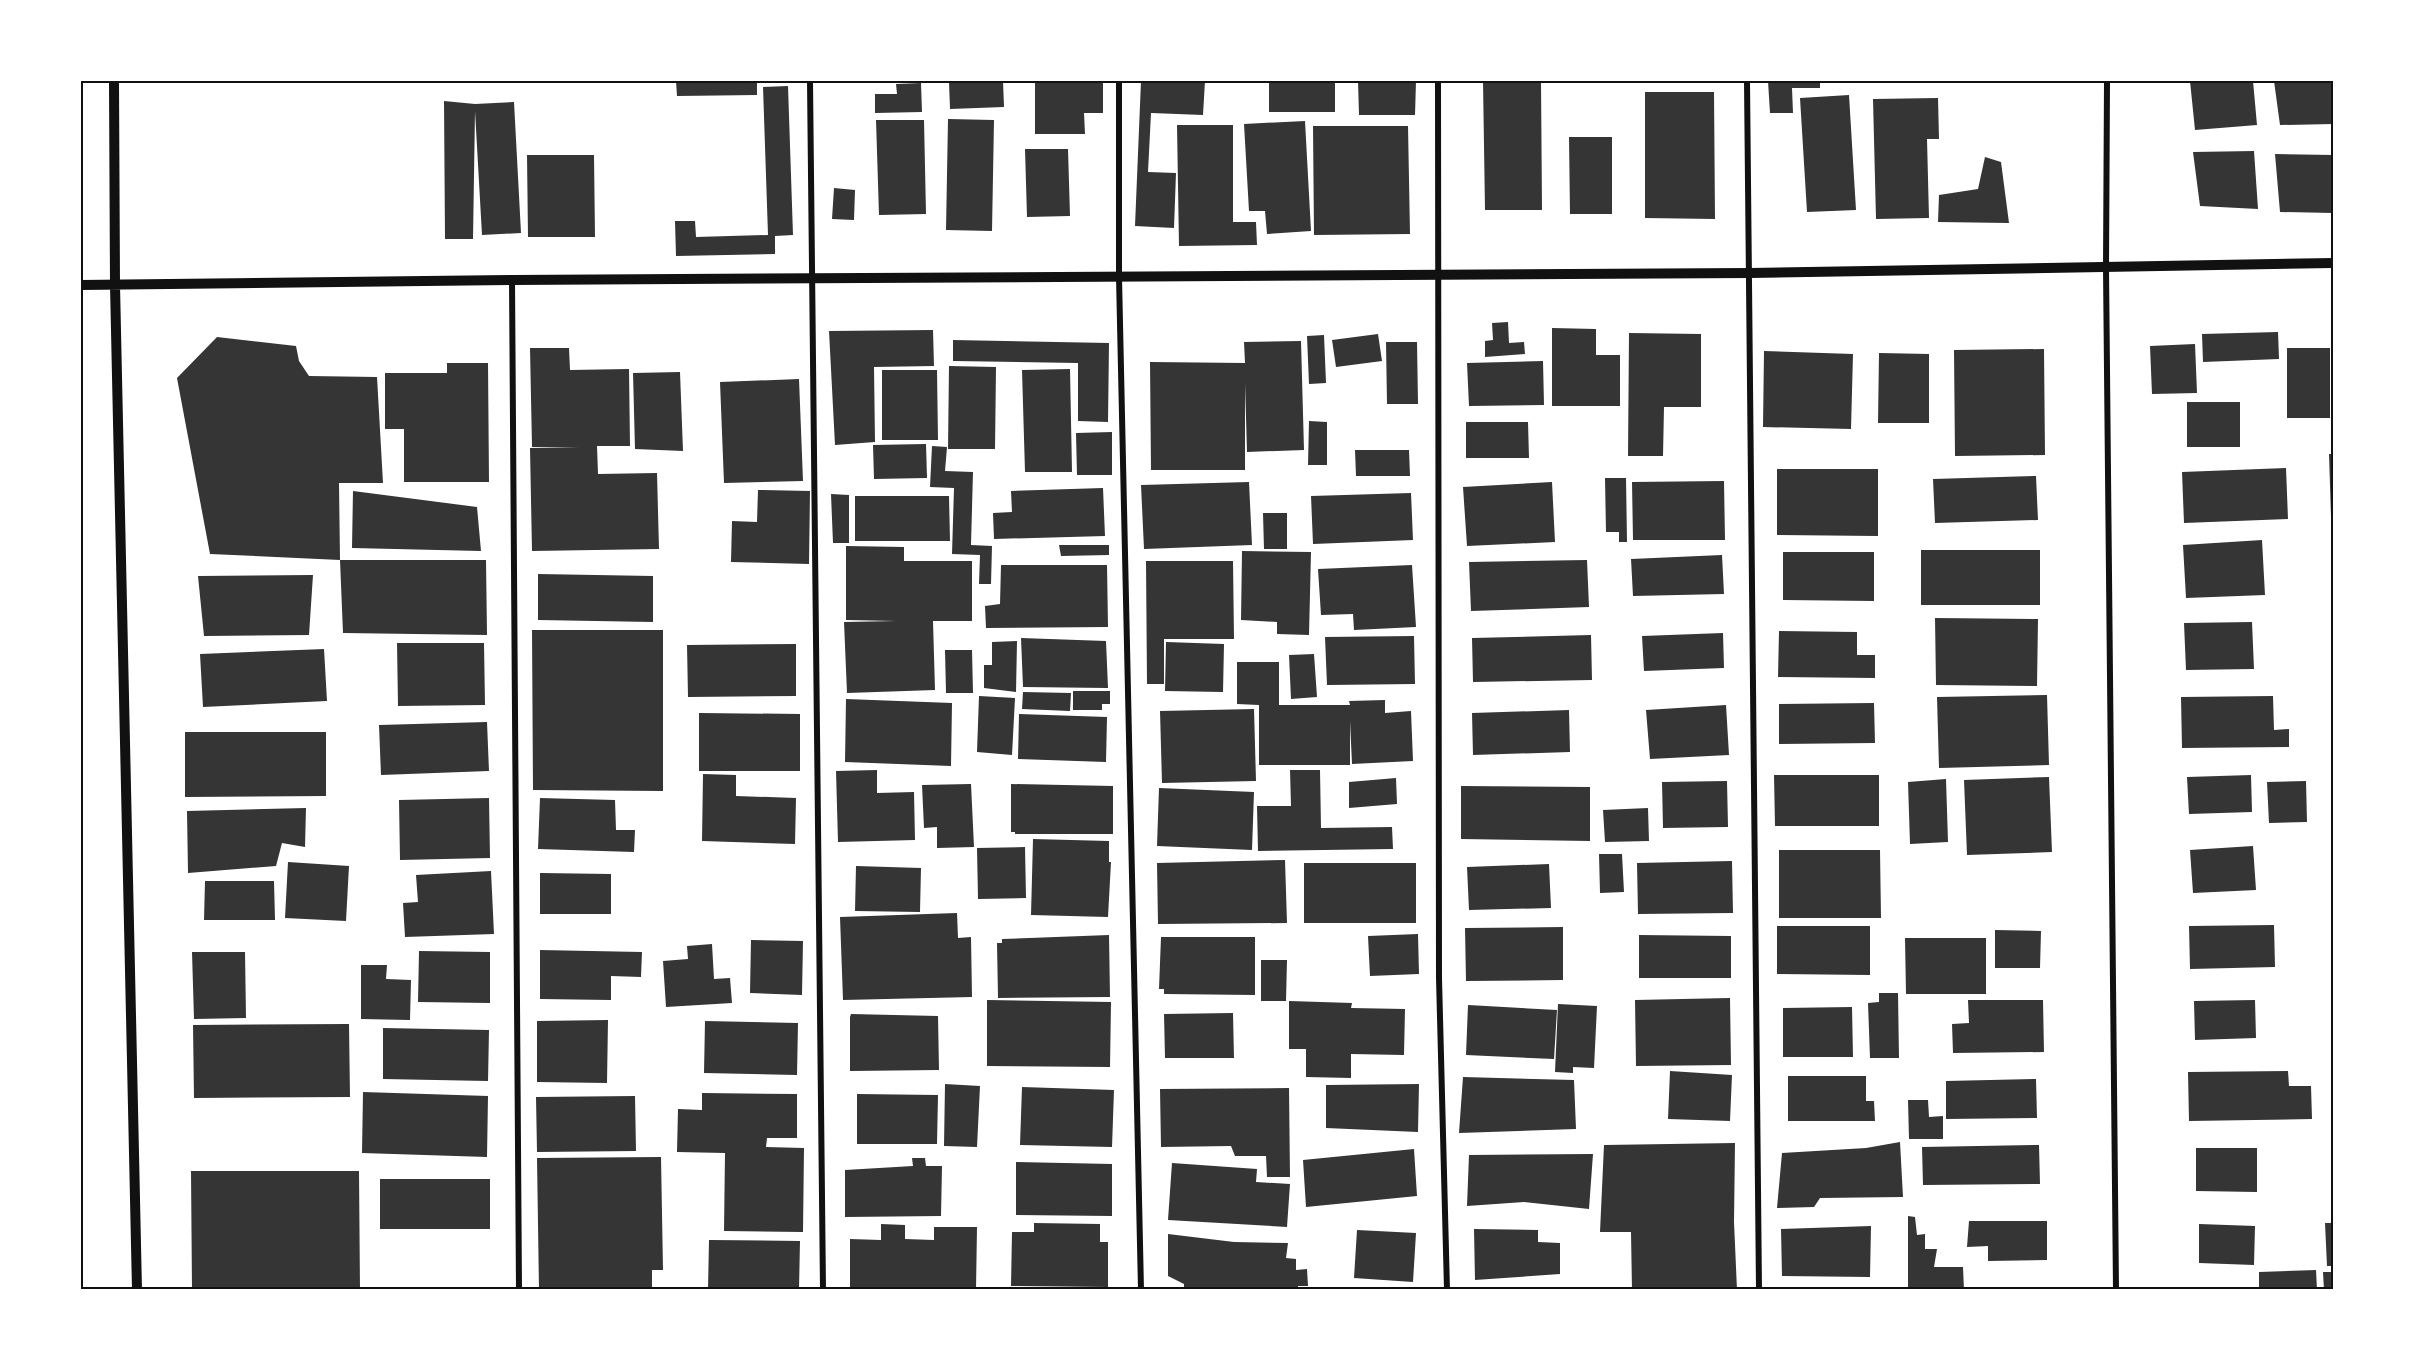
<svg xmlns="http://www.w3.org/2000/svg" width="2414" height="1371" font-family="Ubuntu,sans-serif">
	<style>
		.building { fill: #353535 }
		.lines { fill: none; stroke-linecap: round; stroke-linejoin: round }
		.minor { stroke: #111; stroke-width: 6 }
		.tertiary { stroke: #111; stroke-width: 10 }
		.neatline { fill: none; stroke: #111; stroke-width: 2 }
	</style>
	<rect width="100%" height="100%" fill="#fff"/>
	<path class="building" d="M 676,81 L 757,81 L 757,95 L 677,96 Z
		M 1003,81 L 1004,107 L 950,109 L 949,82 Z
		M 1035,81 L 1103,81 L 1103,113 L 1084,113 L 1085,134 L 1035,134 Z
		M 1141,81 L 1205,81 L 1203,115 L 1151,113 L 1148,172 L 1176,173 L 1174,228 L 1135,226 Z
		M 1269,81 L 1335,81 L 1335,112 L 1269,112 Z
		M 1358,81 L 1416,81 L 1415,115 L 1359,115 Z
		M 1483,81 L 1541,81 L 1542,210 L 1485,210 Z
		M 1768,81 L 1820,81 L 1820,88 L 1792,88 L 1793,113 L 1770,113 Z
		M 2190,81 L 2253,81 L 2257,125 L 2195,130 Z
		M 2274,81 L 2333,81 L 2333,124 L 2280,125 Z
		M 921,83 L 922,112 L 875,113 L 875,94 L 897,94 L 896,84 Z
		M 788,86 L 793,235 L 775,236 L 775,254 L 676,256 L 675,221 L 695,221 L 696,237 L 768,235 L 763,87 Z
		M 1645,92 L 1714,92 L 1715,219 L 1645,218 Z
		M 1849,95 L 1856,210 L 1807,212 L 1800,98 Z
		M 1938,98 L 1939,139 L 1927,139 L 1929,218 L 1876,219 L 1873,99 Z
		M 444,101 L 475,104 L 514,102 L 521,233 L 482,235 L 475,111 L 473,239 L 445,239 Z
		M 948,119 L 994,120 L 992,231 L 946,230 Z
		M 876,120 L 924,120 L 926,214 L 879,215 Z
		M 1305,121 L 1311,231 L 1267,234 L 1265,211 L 1249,211 L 1244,124 Z
		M 1177,125 L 1233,125 L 1233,222 L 1256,222 L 1257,245 L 1179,246 Z
		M 1313,126 L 1408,126 L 1410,234 L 1314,235 Z
		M 1569,137 L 1612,137 L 1612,214 L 1570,214 Z
		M 1025,149 L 1068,149 L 1070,216 L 1027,217 Z
		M 2254,151 L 2258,209 L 2200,206 L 2193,152 Z
		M 2275,154 L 2333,155 L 2333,213 L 2280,212 Z
		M 527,155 L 594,155 L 595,237 L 528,237 Z
		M 1985,157 L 2001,162 L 2009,223 L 1938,222 L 1939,195 L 1978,189 Z
		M 834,188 L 855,190 L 854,220 L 832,219 Z
		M 1508,322 L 1509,343 L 1524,342 L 1525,354 L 1485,357 L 1485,341 L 1493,340 L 1492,323 Z
		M 1552,328 L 1596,329 L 1596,355 L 1620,355 L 1620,406 L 1552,406 Z
		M 933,330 L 934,366 L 874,367 L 875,442 L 835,445 L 829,331 Z
		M 2278,332 L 2279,359 L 2203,362 L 2202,334 Z
		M 1629,333 L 1701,334 L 1701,407 L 1664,407 L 1663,456 L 1628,456 Z
		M 1378,334 L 1382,361 L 1336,367 L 1332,340 Z
		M 1324,335 L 1326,383 L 1309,384 L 1307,336 Z
		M 217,337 L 296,346 L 299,361 L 309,376 L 377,377 L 383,483 L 339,483 L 340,560 L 210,554 L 177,378 Z
		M 953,340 L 1109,343 L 1108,422 L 1078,421 L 1078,363 L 953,361 Z
		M 1301,341 L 1304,450 L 1247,452 L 1245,383 L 1245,470 L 1151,470 L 1150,362 L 1245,363 L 1244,342 Z
		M 1386,342 L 1417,342 L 1418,404 L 1387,404 Z
		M 2195,344 L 2197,393 L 2152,394 L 2150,346 Z
		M 530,348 L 569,348 L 570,370 L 629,369 L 630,446 L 597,446 L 598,474 L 657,473 L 659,549 L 532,551 L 530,448 L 579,447 L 532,447 Z
		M 2287,348 L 2330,348 L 2330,418 L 2287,418 Z
		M 2044,349 L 2045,455 L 1955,456 L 1954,350 Z
		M 1764,351 L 1853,354 L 1851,429 L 1763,427 Z
		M 1879,353 L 1929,354 L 1929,423 L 1878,423 Z
		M 1543,361 L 1544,405 L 1469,406 L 1467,363 Z
		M 447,363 L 488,363 L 489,482 L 404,482 L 404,429 L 385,429 L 385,373 L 447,373 Z
		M 949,366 L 996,367 L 995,449 L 948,449 Z
		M 1070,369 L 1072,472 L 1025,472 L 1022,370 Z
		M 882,370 L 937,370 L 938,440 L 882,440 Z
		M 680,372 L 683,451 L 635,449 L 633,373 Z
		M 799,379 L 803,481 L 724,483 L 720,382 Z
		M 2187,402 L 2240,402 L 2240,447 L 2187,447 Z
		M 1309,421 L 1327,422 L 1327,465 L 1308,465 Z
		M 1466,422 L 1528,422 L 1529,458 L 1466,458 Z
		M 1112,432 L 1112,475 L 1077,475 L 1076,433 Z
		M 926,444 L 927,478 L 874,479 L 873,445 Z
		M 932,446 L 947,447 L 945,471 L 973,472 L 971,545 L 992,546 L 991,584 L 979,584 L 980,555 L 952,554 L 954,488 L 930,487 Z
		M 1355,450 L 1409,450 L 1410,476 L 1356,476 Z
		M 2329,454 L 2333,454 L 2333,516 L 2331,516 Z
		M 2286,468 L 2288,519 L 2184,523 L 2182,472 Z
		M 1777,469 L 1878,469 L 1878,536 L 1777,535 Z
		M 2036,476 L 2038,520 L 1935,523 L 1933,479 Z
		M 1605,478 L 1626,478 L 1627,542 L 1619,542 L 1619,532 L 1606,532 Z
		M 1724,481 L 1725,540 L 1633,540 L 1632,482 Z
		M 1249,482 L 1252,545 L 1144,549 L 1141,485 Z
		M 1552,482 L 1555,542 L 1467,546 L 1463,487 Z
		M 1103,488 L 1105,536 L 994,539 L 993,513 L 1012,512 L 1011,491 Z
		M 758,490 L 810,491 L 809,564 L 731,562 L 732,521 L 757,522 Z
		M 353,491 L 477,507 L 481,551 L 352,548 Z
		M 1411,493 L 1413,540 L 1313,544 L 1311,496 Z
		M 831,494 L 849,495 L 849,543 L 833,543 Z
		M 855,496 L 949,496 L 950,541 L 855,541 Z
		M 1263,513 L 1287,513 L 1287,549 L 1264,549 Z
		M 2262,540 L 2265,595 L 2186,598 L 2183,545 Z
		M 1059,545 L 1109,545 L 1109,555 L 1061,556 Z
		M 846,546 L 904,547 L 904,561 L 972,561 L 972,621 L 933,621 L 935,690 L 847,693 L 844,622 L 896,621 L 846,620 Z
		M 1921,550 L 2040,550 L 2040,605 L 1921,605 Z
		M 1242,551 L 1311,552 L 1309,635 L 1277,634 L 1277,622 L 1241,620 Z
		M 1783,552 L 1874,552 L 1874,601 L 1783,600 Z
		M 1722,555 L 1724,594 L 1633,596 L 1631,559 Z
		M 340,560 L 486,560 L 487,635 L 343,633 Z
		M 1587,560 L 1589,607 L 1471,611 L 1469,562 Z
		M 1146,561 L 1233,561 L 1234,639 L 1164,639 L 1164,684 L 1147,684 Z
		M 1001,565 L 1107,565 L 1108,627 L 986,628 L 985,606 L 1000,604 Z
		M 1412,565 L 1416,627 L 1354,630 L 1353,614 L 1321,615 L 1318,569 Z
		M 538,574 L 653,576 L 653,622 L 538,620 Z
		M 313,575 L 309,635 L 204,636 L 198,576 Z
		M 1935,618 L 2038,619 L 2037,686 L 1936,685 Z
		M 2252,622 L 2254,669 L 2186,670 L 2184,623 Z
		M 532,630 L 663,630 L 663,791 L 533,790 Z
		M 1779,631 L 1857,632 L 1857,655 L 1875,655 L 1875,678 L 1778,677 Z
		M 1723,633 L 1724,668 L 1644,671 L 1642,636 Z
		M 1591,635 L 1592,680 L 1473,682 L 1472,638 Z
		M 1414,636 L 1415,684 L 1327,685 L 1325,637 Z
		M 1021,638 L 1106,641 L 1108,688 L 1023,687 Z
		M 1017,641 L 1016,692 L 984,688 L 984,665 L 992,665 L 992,642 Z
		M 1166,642 L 1224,644 L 1223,692 L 1165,691 Z
		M 397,643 L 484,643 L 485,705 L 398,706 Z
		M 796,644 L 796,696 L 688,697 L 687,645 Z
		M 324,649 L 327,701 L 203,707 L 200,654 Z
		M 945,650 L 972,650 L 973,693 L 946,693 Z
		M 1314,654 L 1317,697 L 1291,699 L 1289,655 Z
		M 1237,662 L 1279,662 L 1279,705 L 1350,705 L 1349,701 L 1385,700 L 1385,713 L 1411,711 L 1413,761 L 1352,764 L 1350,721 L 1350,765 L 1259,765 L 1259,705 L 1237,704 Z
		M 1073,691 L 1110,691 L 1110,704 L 1102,704 L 1102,710 L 1073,710 Z
		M 1023,692 L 1071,693 L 1070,711 L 1022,709 Z
		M 2047,695 L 2049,765 L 1939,768 L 1937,697 Z
		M 979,696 L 1015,698 L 1012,755 L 977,752 Z
		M 2273,696 L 2274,730 L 2289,729 L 2289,747 L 2182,748 L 2181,697 Z
		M 846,699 L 952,703 L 951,766 L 845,762 Z
		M 1874,703 L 1875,743 L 1779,744 L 1779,704 Z
		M 1726,705 L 1729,755 L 1650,759 L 1646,710 Z
		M 1254,709 L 1256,781 L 1162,783 L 1160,711 Z
		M 1569,710 L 1570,752 L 1473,755 L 1472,713 Z
		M 699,713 L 800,714 L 800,771 L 699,771 Z
		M 1019,714 L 1107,717 L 1106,762 L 1018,759 Z
		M 487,722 L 489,771 L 381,775 L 379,725 Z
		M 185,732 L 326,732 L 326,796 L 185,797 Z
		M 877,770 L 877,793 L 914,792 L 915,840 L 838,842 L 836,771 Z
		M 1290,770 L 1320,770 L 1321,828 L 1392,827 L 1393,849 L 1258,851 L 1257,806 L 1291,806 Z
		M 703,774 L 736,775 L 736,796 L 796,798 L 795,844 L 702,841 Z
		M 1774,775 L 1879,775 L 1879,826 L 1775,826 Z
		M 2251,775 L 2252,812 L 2189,814 L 2187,777 Z
		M 2049,777 L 2052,852 L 1967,855 L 1964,780 Z
		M 1396,778 L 1397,804 L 1349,808 L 1349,782 Z
		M 1946,779 L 1948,842 L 1910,844 L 1908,782 Z
		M 1727,781 L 1728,827 L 1663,828 L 1662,782 Z
		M 2306,781 L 2307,822 L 2269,823 L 2267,782 Z
		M 971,784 L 974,847 L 937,848 L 937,827 L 924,828 L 922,785 Z
		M 1011,784 L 1113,786 L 1113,834 L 1015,834 L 1015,832 L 1011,832 Z
		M 1461,786 L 1590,787 L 1590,841 L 1461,839 Z
		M 1159,788 L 1254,792 L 1252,850 L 1157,846 Z
		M 489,798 L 490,858 L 400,860 L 399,800 Z
		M 540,798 L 615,800 L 616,830 L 635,830 L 634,852 L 538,849 Z
		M 306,808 L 305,847 L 282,843 L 276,866 L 188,873 L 187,811 Z
		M 1648,808 L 1649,841 L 1605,842 L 1603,810 Z
		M 1033,839 L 1109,841 L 1109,862 L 1111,862 L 1108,917 L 1031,915 Z
		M 2253,846 L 2256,890 L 2193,893 L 2190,850 Z
		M 1025,847 L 1026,898 L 978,899 L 977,848 Z
		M 1779,850 L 1880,850 L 1881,918 L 1779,918 Z
		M 1599,854 L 1622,854 L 1624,892 L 1600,893 Z
		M 1285,860 L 1287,923 L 1158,924 L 1157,863 Z
		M 1732,861 L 1733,913 L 1638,914 L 1637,863 Z
		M 288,862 L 349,866 L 346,921 L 285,918 Z
		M 1304,863 L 1416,863 L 1416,923 L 1304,923 Z
		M 1549,864 L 1551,908 L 1469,910 L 1467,867 Z
		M 856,866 L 921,868 L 920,912 L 855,911 Z
		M 491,871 L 494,934 L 405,937 L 403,903 L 418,902 L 416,875 Z
		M 540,873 L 611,874 L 611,914 L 540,914 Z
		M 205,881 L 274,881 L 275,920 L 204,920 Z
		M 957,913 L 958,938 L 971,937 L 972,997 L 843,1000 L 840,917 Z
		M 2274,925 L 2275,967 L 2190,969 L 2189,926 Z
		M 1777,926 L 1870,926 L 1870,975 L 1777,974 Z
		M 1563,927 L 1563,980 L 1466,981 L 1465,928 Z
		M 1995,930 L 2041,931 L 2040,968 L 1995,968 Z
		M 1418,934 L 1419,974 L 1370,976 L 1368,936 Z
		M 1109,935 L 1110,997 L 998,998 L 997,943 L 1002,943 L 1002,939 Z
		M 1639,935 L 1731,936 L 1731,978 L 1639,978 Z
		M 1161,937 L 1255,937 L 1255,995 L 1164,994 L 1164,989 L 1159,989 Z
		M 1905,938 L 1986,938 L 1986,994 L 1906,994 Z
		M 751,940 L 803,941 L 802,995 L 750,993 Z
		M 712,944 L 714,979 L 730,978 L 732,1003 L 666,1007 L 663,961 L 688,959 L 687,946 Z
		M 540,950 L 642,952 L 641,977 L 611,976 L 611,1000 L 540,999 Z
		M 419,951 L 490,952 L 490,1003 L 418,1002 Z
		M 192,952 L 245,952 L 246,1018 L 194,1019 Z
		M 1261,960 L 1287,960 L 1286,1001 L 1261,1001 Z
		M 361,965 L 387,965 L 386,979 L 411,980 L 410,1020 L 361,1019 Z
		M 1879,993 L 1898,993 L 1899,1058 L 1870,1058 L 1868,1003 L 1879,1002 Z
		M 1730,998 L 1731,1065 L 1636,1066 L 1635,1000 Z
		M 987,1000 L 1111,1002 L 1110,1067 L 987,1066 Z
		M 1968,1000 L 2043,1000 L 2044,1052 L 1953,1053 L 1952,1024 L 1969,1023 Z
		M 2255,1000 L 2256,1038 L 2195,1040 L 2194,1001 Z
		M 1289,1001 L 1352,1003 L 1351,1008 L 1405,1009 L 1404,1055 L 1351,1054 L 1351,1078 L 1306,1077 L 1306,1049 L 1289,1049 Z
		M 1558,1004 L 1597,1006 L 1594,1068 L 1573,1067 L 1573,1073 L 1555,1072 Z
		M 1468,1005 L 1557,1010 L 1554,1059 L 1466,1055 Z
		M 1852,1007 L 1853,1057 L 1783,1057 L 1783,1008 Z
		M 1233,1013 L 1234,1058 L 1165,1058 L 1164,1014 Z
		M 851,1014 L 938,1016 L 939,1070 L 850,1071 L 850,1017 Z
		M 608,1020 L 607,1083 L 537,1082 L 537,1021 Z
		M 705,1021 L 798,1023 L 797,1075 L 704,1073 Z
		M 349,1024 L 350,1097 L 194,1098 L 193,1025 Z
		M 383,1028 L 489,1030 L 488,1081 L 383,1079 Z
		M 1670,1071 L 1732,1075 L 1730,1121 L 1668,1119 Z
		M 2288,1071 L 2289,1086 L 2311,1086 L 2312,1119 L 2189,1121 L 2188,1072 Z
		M 1788,1076 L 1866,1076 L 1866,1101 L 1874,1101 L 1875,1121 L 1788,1121 Z
		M 1463,1077 L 1574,1080 L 1576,1129 L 1459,1133 Z
		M 2036,1079 L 2037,1118 L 1946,1119 L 1946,1081 Z
		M 945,1084 L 980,1086 L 977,1147 L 944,1146 Z
		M 1419,1084 L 1418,1132 L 1326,1128 L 1326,1085 Z
		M 1022,1087 L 1114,1090 L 1112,1147 L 1020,1145 Z
		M 1289,1088 L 1290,1177 L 1267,1177 L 1266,1156 L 1235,1156 L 1231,1146 L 1161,1147 L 1160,1089 Z
		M 363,1092 L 488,1096 L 487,1157 L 362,1153 Z
		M 702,1093 L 797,1094 L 797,1138 L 767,1138 L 766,1147 L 804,1148 L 803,1232 L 724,1231 L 725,1153 L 677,1152 L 678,1109 L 702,1110 Z
		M 857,1094 L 938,1095 L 937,1144 L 857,1144 Z
		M 635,1096 L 636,1151 L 537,1152 L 536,1097 Z
		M 1908,1100 L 1928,1100 L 1929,1117 L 1943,1116 L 1943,1139 L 1909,1139 Z
		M 1900,1142 L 1903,1197 L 1820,1198 L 1814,1207 L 1777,1208 L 1782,1153 L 1866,1148 Z
		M 1735,1143 L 1734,1222 L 1737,1290 L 1632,1290 L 1631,1232 L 1600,1232 L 1604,1145 Z
		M 2039,1145 L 2040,1184 L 1923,1185 L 1922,1147 Z
		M 2196,1148 L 2257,1148 L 2257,1192 L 2196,1191 Z
		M 1414,1149 L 1417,1196 L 1306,1207 L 1303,1160 Z
		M 1593,1154 L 1589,1209 L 1524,1202 L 1467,1206 L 1469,1155 Z
		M 661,1157 L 663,1270 L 652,1270 L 652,1290 L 539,1290 L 537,1158 Z
		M 912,1158 L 925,1158 L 926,1166 L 942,1166 L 941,1216 L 845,1217 L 845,1170 L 913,1166 Z
		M 1016,1162 L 1112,1164 L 1112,1216 L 1016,1215 Z
		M 1172,1163 L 1257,1169 L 1256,1182 L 1290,1184 L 1287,1227 L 1168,1220 Z
		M 191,1171 L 359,1171 L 360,1290 L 192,1290 Z
		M 380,1179 L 490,1179 L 490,1229 L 380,1229 Z
		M 1908,1216 L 1915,1217 L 1917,1235 L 1925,1234 L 1925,1249 L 1937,1249 L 1934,1267 L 1963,1267 L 1964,1290 L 1908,1290 Z
		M 1969,1221 L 2047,1221 L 2047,1260 L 1988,1261 L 1988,1246 L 1967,1247 Z
		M 1034,1223 L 1100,1224 L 1100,1242 L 1108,1242 L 1108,1287 L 1011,1286 L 1012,1232 L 1034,1232 Z
		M 2325,1223 L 2333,1223 L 2333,1266 L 2327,1266 Z
		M 881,1224 L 905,1225 L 905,1239 L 934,1240 L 934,1227 L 977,1227 L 976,1290 L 850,1290 L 850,1239 L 881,1240 Z
		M 2199,1224 L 2255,1226 L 2254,1265 L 2199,1263 Z
		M 1871,1226 L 1870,1277 L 1782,1276 L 1781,1229 Z
		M 1474,1229 L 1538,1230 L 1538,1242 L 1560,1243 L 1560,1274 L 1475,1280 Z
		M 1357,1230 L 1416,1233 L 1413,1282 L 1354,1278 Z
		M 1168,1234 L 1234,1242 L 1288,1243 L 1286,1258 L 1296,1259 L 1296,1270 L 1307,1269 L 1308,1286 L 1298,1286 L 1298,1290 L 1184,1290 L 1184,1284 L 1168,1276 Z
		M 709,1240 L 800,1241 L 799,1290 L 708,1290 Z
		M 2316,1270 L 2317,1290 L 2259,1290 L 2259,1272 Z
		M 2323,1272 L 2333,1272 L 2333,1290 L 2324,1290 Z"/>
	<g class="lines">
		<path class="minor" d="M 810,81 L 823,1290
			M 1119,81 L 1119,277 L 1141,1290
			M 1438,81 L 1439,978 L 1447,1290
			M 1747,81 L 1759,1290
			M 2107,81 L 2106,268 L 2116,1290
			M 512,280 L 519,1290"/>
		<path class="tertiary" d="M 114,81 L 115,285 L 137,1290
			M 81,285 L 512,280 L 1750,273 L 2333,263"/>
	</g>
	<rect width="2414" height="1371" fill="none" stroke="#ffffff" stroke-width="165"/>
	<rect x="82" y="82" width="2250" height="1206" class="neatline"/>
</svg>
